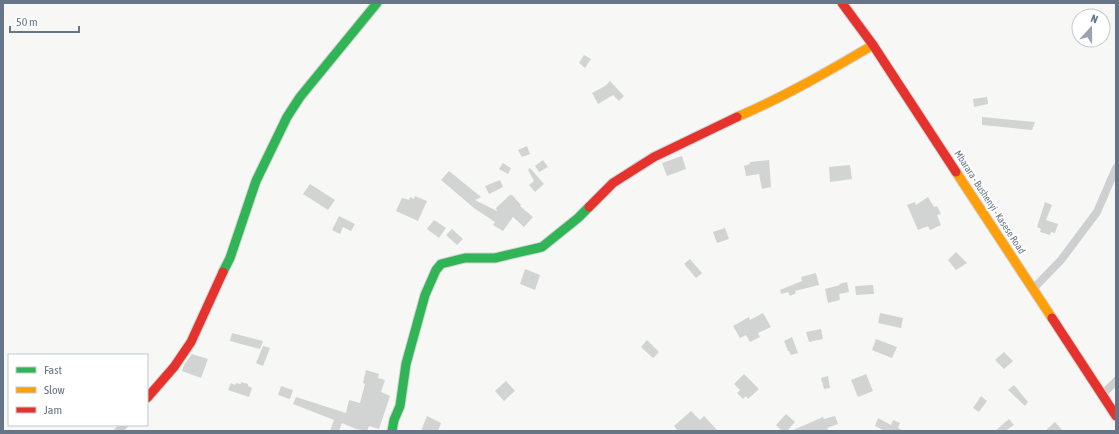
<svg xmlns="http://www.w3.org/2000/svg" width="1119" height="434" font-family="'Asap Condensed',sans-serif">
	<style>
		.building { fill: #d2d3d3 }
		.lines { fill: none; stroke-linecap: round; stroke-linejoin: round }
		.fast-casing { stroke: #d2d4d5; stroke-width: 11 }
		.slow-casing { stroke: #d2d4d5; stroke-width: 11 }
		.jam-casing { stroke: #d2d4d5; stroke-width: 11 }
		.street { stroke: #cecfd1; stroke-width: 8 }
		.fast { stroke: #30b455; stroke-width: 9 }
		.slow { stroke: #ff9f0a; stroke-width: 9 }
		.jam { stroke: #e5322d; stroke-width: 9 }
		.labels { text-anchor: middle; dominant-baseline: central; stroke-width: 4; stroke-linejoin: round; paint-order: stroke }
		.street-label { font-size: 10px; fill: #667587; stroke: #fff }
	</style>
	<rect width="100%" height="100%" fill="#f7f7f6"/>
	<path class="building" d="M 584,55 L 591,59 L 585,68 L 579,63 Z
		M 610,81 L 624,96 L 619,101 L 613,95 L 598,104 L 592,93 L 605,86 Z
		M 987,97 L 988,104 L 974,107 L 973,99 Z
		M 982,117 L 1035,122 L 1032,130 L 982,125 Z
		M 527,146 L 530,154 L 522,157 L 518,150 Z
		M 682,156 L 686,169 L 667,176 L 662,163 Z
		M 543,160 L 548,167 L 539,172 L 535,166 Z
		M 769,160 L 771,187 L 762,189 L 759,174 L 746,176 L 744,166 L 750,164 L 750,162 Z
		M 503,163 L 511,168 L 508,174 L 499,169 Z
		M 850,165 L 852,179 L 830,182 L 829,167 Z
		M 530,168 L 544,184 L 535,192 L 529,185 L 534,181 L 528,170 Z
		M 449,171 L 481,197 L 475,200 L 497,211 L 496,208 L 510,195 L 512,195 L 521,205 L 520,206 L 533,217 L 524,227 L 513,217 L 503,231 L 493,225 L 495,222 L 474,208 L 441,180 Z
		M 500,180 L 503,187 L 489,194 L 485,186 Z
		M 310,184 L 335,200 L 328,210 L 303,194 Z
		M 415,196 L 427,201 L 418,221 L 396,211 L 402,198 L 409,200 L 410,197 L 414,199 Z
		M 928,197 L 934,207 L 937,206 L 941,214 L 937,215 L 941,225 L 930,230 L 928,226 L 918,230 L 907,205 L 915,202 L 916,205 Z
		M 1045,202 L 1052,205 L 1046,220 L 1058,224 L 1055,233 L 1051,232 L 1050,235 L 1040,232 L 1041,229 L 1037,227 Z
		M 339,216 L 355,224 L 351,231 L 343,227 L 340,234 L 332,230 Z
		M 434,220 L 446,228 L 439,238 L 427,229 Z
		M 725,228 L 729,239 L 717,243 L 713,232 Z
		M 452,229 L 463,239 L 457,245 L 446,235 Z
		M 956,252 L 967,263 L 956,270 L 948,260 Z
		M 690,259 L 702,273 L 696,278 L 684,264 Z
		M 525,269 L 540,275 L 535,290 L 520,284 Z
		M 816,273 L 819,285 L 795,291 L 796,293 L 790,296 L 788,292 L 781,294 L 780,290 L 802,281 L 801,277 Z
		M 847,282 L 849,292 L 839,294 L 840,300 L 828,303 L 825,289 L 840,285 L 839,284 Z
		M 873,285 L 874,294 L 856,295 L 855,286 Z
		M 763,313 L 771,327 L 758,333 L 760,337 L 750,342 L 746,335 L 740,338 L 733,326 L 749,317 L 750,320 Z
		M 880,313 L 903,318 L 901,328 L 878,323 Z
		M 821,329 L 823,339 L 809,342 L 806,332 Z
		M 232,333 L 263,341 L 260,349 L 230,341 Z
		M 792,337 L 798,353 L 791,355 L 789,351 L 788,351 L 784,341 Z
		M 876,339 L 897,347 L 892,358 L 872,350 Z
		M 647,340 L 659,352 L 653,358 L 641,347 Z
		M 263,346 L 270,348 L 263,366 L 256,363 Z
		M 1004,352 L 1013,361 L 1004,369 L 995,360 Z
		M 192,354 L 208,359 L 201,378 L 182,371 L 184,365 Z
		M 366,370 L 379,374 L 378,378 L 385,380 L 381,392 L 390,396 L 379,429 L 369,426 L 367,431 L 356,429 L 342,423 L 339,431 L 330,431 L 334,420 L 293,404 L 296,397 L 346,413 L 349,400 L 360,403 L 365,384 L 363,383 Z
		M 744,374 L 759,389 L 748,399 L 746,396 L 743,399 L 737,393 L 740,390 L 734,384 Z
		M 866,374 L 873,391 L 858,397 L 851,380 Z
		M 828,376 L 830,388 L 824,389 L 821,378 Z
		M 506,381 L 515,391 L 504,401 L 495,391 Z
		M 241,382 L 248,384 L 248,386 L 252,388 L 249,397 L 228,390 L 231,383 L 235,385 L 236,383 L 241,384 Z
		M 1014,385 L 1028,402 L 1025,406 L 1008,390 Z
		M 281,386 L 293,390 L 290,399 L 278,395 Z
		M 981,396 L 987,401 L 979,412 L 973,408 Z
		M 691,411 L 700,420 L 704,416 L 718,431 L 678,431 L 674,426 Z
		M 786,414 L 795,422 L 787,431 L 782,431 L 776,425 Z
		M 427,416 L 441,423 L 438,431 L 421,431 Z
		M 835,416 L 838,424 L 827,428 L 829,431 L 791,431 L 823,417 L 824,419 Z
		M 878,418 L 891,425 L 893,420 L 900,423 L 898,428 L 904,431 L 885,431 L 875,426 Z
		M 1009,419 L 1014,425 L 1005,431 L 995,431 Z
		M 1055,422 L 1063,431 L 1045,431 Z"/>
	<g class="lines">
		<g class="fast-casing">
			<path id="fast" d="M 223,272 L 230,258 L 256,181 L 287,117 L 300,97 L 377,3
				M 392,431 L 394,420 L 400,406 L 406,364 L 425,295 L 436,270 L 441,264 L 465,258 L 495,258 L 542,247 L 578,218 L 589,207"/>
		</g>
		<g class="slow-casing">
			<path id="slow" d="M 737,117 C 784,97 829,71 873,45
				M 956,172 L 1052,318"/>
		</g>
		<g class="jam-casing">
			<path id="jam" d="M 842,3 L 873,45 L 956,172
				M 589,207 L 613,183 L 654,157 L 737,117
				M 1052,318 L 1116,416
				M 147,398 L 174,367 L 191,342 L 223,272"/>
		</g>
		<path class="street" d="M 1033,289 L 1061,260 L 1097,212 L 1116,168
			M 1102,395 L 1116,381
			M 118,431 L 124,425"/>
		<use href="#fast" class="fast"/>
		<use href="#slow" class="slow"/>
		<use href="#jam" class="jam"/>
	</g>
	<g class="labels">
		<g class="street-label">
			<text transform="translate(990 202) rotate(57)">Mbarara - Bushenyi - Kasese Road</text>
		</g>
	</g>
	<rect width="1119" height="434" fill="none" stroke="#667587" stroke-width="8"/>
	<rect x="8" y="354" width="140" height="72" fill="#ffffff" stroke="#c2c8cf"/>
	<rect x="16" y="367" width="20" height="6" fill="#30b455" stroke="#c2c8cf"/>
	<text x="44" y="374" font-size="12" fill="#667587">Fast</text>
	<rect x="16" y="387" width="20" height="6" fill="#ff9f0a" stroke="#c2c8cf"/>
	<text x="44" y="394" font-size="12" fill="#667587">Slow</text>
	<rect x="16" y="407" width="20" height="6" fill="#e5322d" stroke="#c2c8cf"/>
	<text x="44" y="414" font-size="12" fill="#667587">Jam</text>
	<g transform="translate(1091 28) rotate(21)"><circle r="19" fill="#ffffff" stroke="#c2c8cf"/>
	<path d="M0-3L7 15L0 10L-7 15Z" fill="#99a2ae"/>
	<text y="-6" font-size="11" font-weight="bold" text-anchor="middle" fill="#667587">N</text>
	</g>
	<path d="M10 26v6h69v-6" fill="none" stroke="#667587" stroke-width="2"/>
	<text x="16" y="26" font-size="12" fill="#667587" stroke="#ffffff" stroke-width="3" paint-order="stroke">50 m</text>
</svg>
